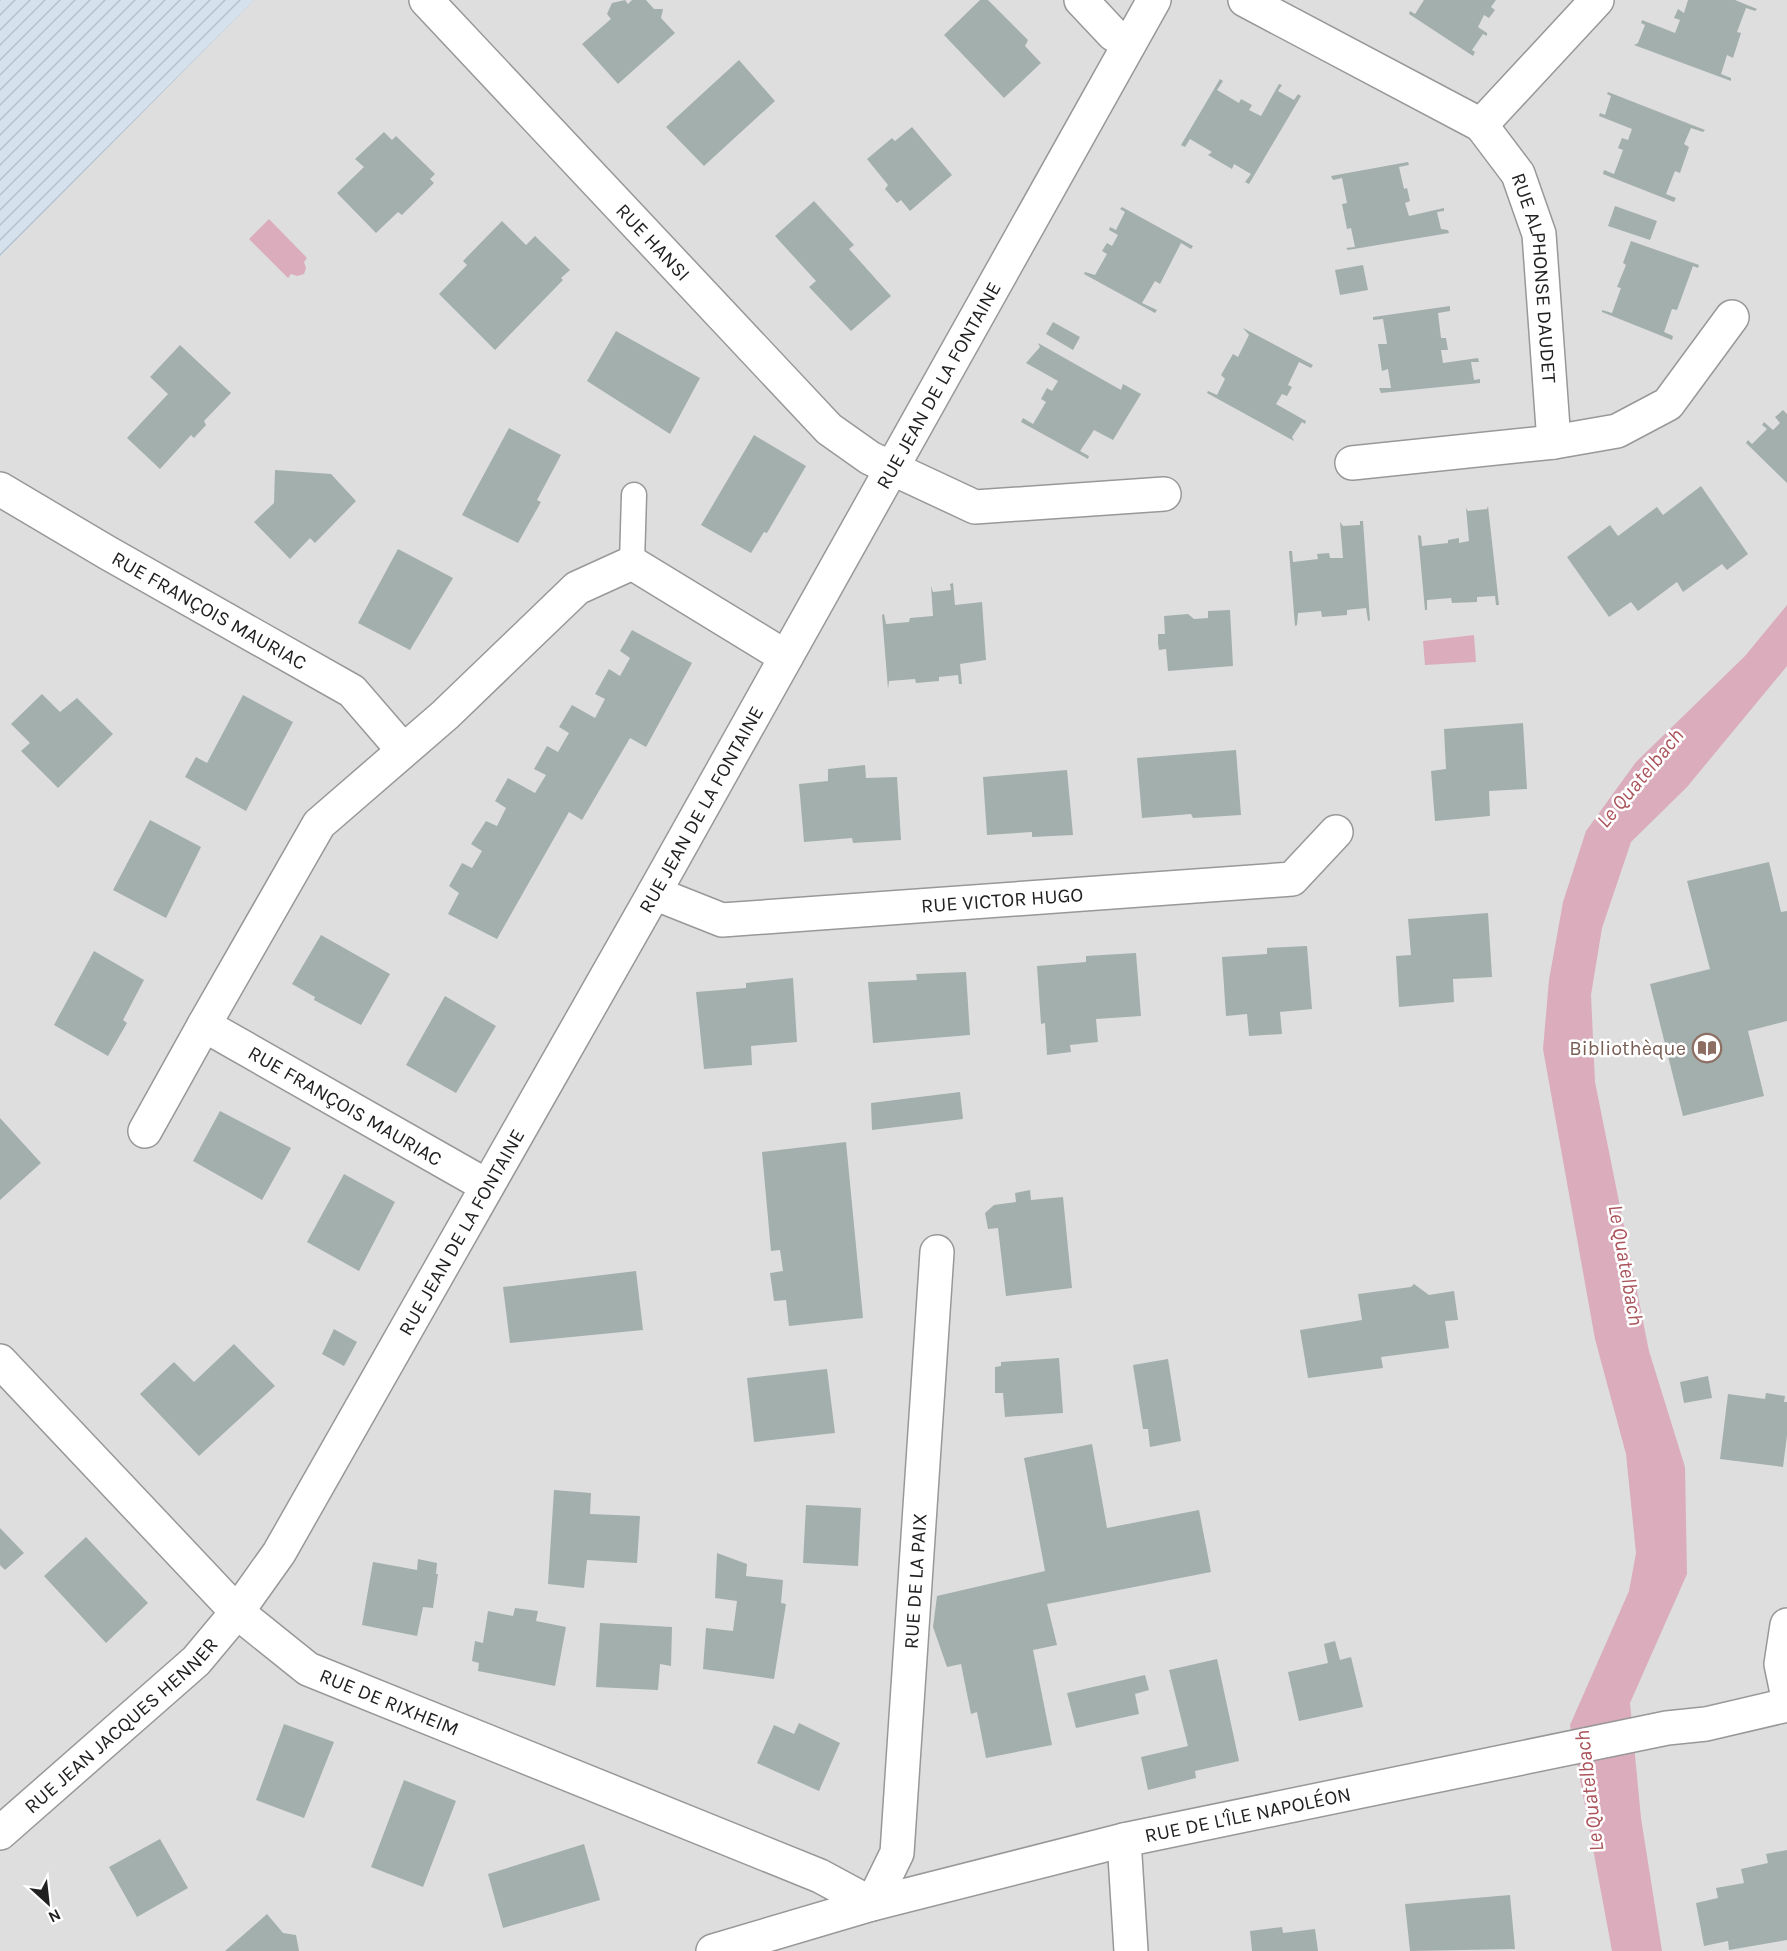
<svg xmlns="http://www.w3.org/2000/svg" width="1787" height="1951" font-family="Karla,sans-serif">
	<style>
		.residential { fill: #dedede }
		.farmland { fill: url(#farmland-furrows) }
		.water { fill: #daacbc }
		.building { fill: #a3afad }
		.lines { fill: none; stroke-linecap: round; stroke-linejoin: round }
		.lane-casing { stroke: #989898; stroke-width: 27 }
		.street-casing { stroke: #989898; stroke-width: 36 }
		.lane { stroke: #fff; stroke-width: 24 }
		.street { stroke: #fff; stroke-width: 33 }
		.labels { text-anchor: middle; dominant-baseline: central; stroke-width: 5; stroke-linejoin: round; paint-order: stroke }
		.street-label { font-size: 20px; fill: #212121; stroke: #fff }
		.education-label { font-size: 20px; fill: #785e54; stroke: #fff; text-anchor: end }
		.water-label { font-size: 21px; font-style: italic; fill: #aa535a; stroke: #fff }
	</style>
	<defs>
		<pattern id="farmland-furrows" width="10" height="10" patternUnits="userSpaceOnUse" patternTransform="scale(1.5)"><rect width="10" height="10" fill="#d5e1ed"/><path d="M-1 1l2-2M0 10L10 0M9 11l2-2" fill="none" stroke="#b7c1cb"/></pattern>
	</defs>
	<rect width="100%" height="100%" fill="#e8eff0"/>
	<path class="residential" d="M 254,0 L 1787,0 L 1787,1951 L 0,1951 L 0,257 Z"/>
	<path class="farmland" d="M 0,0 L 254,0 L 0,257 Z"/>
	<path class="water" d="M 269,219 L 307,258 L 304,262 L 306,268 L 304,274 L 297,276 L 291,274 L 288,278 L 249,239 Z
		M 1787,605 L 1787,666 L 1687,787 L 1631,842 L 1602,928 L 1591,995 L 1595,1082 L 1649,1351 L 1685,1467 L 1687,1574 L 1630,1703 L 1641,1818 L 1662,1951 L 1612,1951 L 1570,1725 L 1629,1591 L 1636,1553 L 1626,1454 L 1595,1339 L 1543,1049 L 1549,980 L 1563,902 L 1586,831 L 1636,762 L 1745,656 Z
		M 1474,635 L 1476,662 L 1425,665 L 1423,641 Z"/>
	<path class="building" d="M 625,0 L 628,4 L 632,0 L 646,0 L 654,9 L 663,9 L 661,18 L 675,33 L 618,84 L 582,44 L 611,19 L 607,14 L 612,3 Z
		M 980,0 L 988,0 L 1028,40 L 1025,46 L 1041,63 L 1004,98 L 944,35 Z
		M 1424,0 L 1496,0 L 1491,7 L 1495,10 L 1489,18 L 1484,15 L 1478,27 L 1487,33 L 1487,36 L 1483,34 L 1472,50 L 1475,52 L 1473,56 L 1409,14 L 1410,11 L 1415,14 Z
		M 1688,0 L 1735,0 L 1757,9 L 1755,11 L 1746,8 L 1737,32 L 1741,33 L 1733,58 L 1727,55 L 1721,74 L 1731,78 L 1731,81 L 1634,45 L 1638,43 L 1645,25 L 1641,23 L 1642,20 L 1675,33 L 1680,20 L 1674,18 L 1678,9 L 1684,13 Z
		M 739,60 L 775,101 L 704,166 L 666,127 Z
		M 1220,79 L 1223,81 L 1217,90 L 1239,103 L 1241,99 L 1252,105 L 1249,110 L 1261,116 L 1279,84 L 1282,85 L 1278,91 L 1294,100 L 1298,94 L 1301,96 L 1249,184 L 1245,182 L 1251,174 L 1234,164 L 1232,169 L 1208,155 L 1212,152 L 1190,139 L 1185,147 L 1181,145 Z
		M 1608,92 L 1705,130 L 1703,132 L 1691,128 L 1684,144 L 1689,147 L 1680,173 L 1675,171 L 1666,194 L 1676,198 L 1674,202 L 1603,174 L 1604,170 L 1614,174 L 1623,150 L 1618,148 L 1622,138 L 1628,140 L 1632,129 L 1599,116 L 1600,113 L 1605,115 L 1611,96 L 1607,94 Z
		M 912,127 L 952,175 L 910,211 L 901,200 L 897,203 L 885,189 L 888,185 L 867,159 L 892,138 L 895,141 Z
		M 384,132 L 392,140 L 396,136 L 435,174 L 430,179 L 434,183 L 402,215 L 398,212 L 376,233 L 337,193 L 364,167 L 355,159 Z
		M 1408,162 L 1409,165 L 1399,167 L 1404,189 L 1407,188 L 1410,201 L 1405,203 L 1409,216 L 1444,208 L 1444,211 L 1437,212 L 1441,229 L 1448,230 L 1449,233 L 1348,250 L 1346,248 L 1355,247 L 1351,228 L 1347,229 L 1342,204 L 1347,203 L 1342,178 L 1333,180 L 1331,176 Z
		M 814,201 L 854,245 L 849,249 L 891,296 L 851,331 L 809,287 L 816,281 L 775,236 Z
		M 1615,206 L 1657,221 L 1650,240 L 1608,226 Z
		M 1122,207 L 1193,246 L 1191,249 L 1181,243 L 1160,284 L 1155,281 L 1142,303 L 1157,310 L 1155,313 L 1084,274 L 1085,272 L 1095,275 L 1107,254 L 1102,251 L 1107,243 L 1112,246 L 1118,235 L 1109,230 L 1110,227 L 1116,230 L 1125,212 L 1120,209 Z
		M 502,221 L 526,245 L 535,236 L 570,270 L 561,278 L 563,280 L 495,350 L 439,294 L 467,265 L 463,261 Z
		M 1631,241 L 1699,265 L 1698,268 L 1693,266 L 1677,310 L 1672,309 L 1664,332 L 1673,336 L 1672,340 L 1602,312 L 1602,310 L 1612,313 L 1621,288 L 1617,287 L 1626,265 L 1623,263 Z
		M 1363,265 L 1368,290 L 1340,295 L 1335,270 Z
		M 1450,306 L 1450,311 L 1438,313 L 1441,338 L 1446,338 L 1448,350 L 1441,350 L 1443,363 L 1478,358 L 1479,362 L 1471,362 L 1474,380 L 1480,379 L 1480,383 L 1381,393 L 1379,388 L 1391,388 L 1388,369 L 1382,371 L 1378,344 L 1387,344 L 1383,319 L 1373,320 L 1373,317 Z
		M 1053,322 L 1080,337 L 1073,350 L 1046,334 Z
		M 1243,328 L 1313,365 L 1311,368 L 1299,362 L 1288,385 L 1292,387 L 1287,396 L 1282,394 L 1276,404 L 1306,421 L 1305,424 L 1302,422 L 1292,437 L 1294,441 L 1207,393 L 1208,391 L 1217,395 L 1225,379 L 1221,375 L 1233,354 L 1238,357 L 1249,335 Z
		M 616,331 L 700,378 L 670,434 L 587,381 Z
		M 1038,343 L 1121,390 L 1123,384 L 1141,394 L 1113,440 L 1094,430 L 1080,451 L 1089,456 L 1088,459 L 1021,422 L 1023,418 L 1033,424 L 1046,402 L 1041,399 L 1047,388 L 1052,391 L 1058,381 L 1026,363 L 1040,347 Z
		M 180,345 L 231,393 L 204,421 L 206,425 L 194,438 L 191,435 L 160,469 L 127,438 L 168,394 L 150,377 Z
		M 1783,410 L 1787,414 L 1787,483 L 1746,443 L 1748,440 L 1752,444 L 1767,429 L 1762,425 L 1764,422 L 1773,430 L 1780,423 L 1775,417 Z
		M 509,428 L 561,455 L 537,500 L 541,502 L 518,543 L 462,515 Z
		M 754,435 L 806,466 L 767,533 L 764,532 L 751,553 L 701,525 Z
		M 275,470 L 331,474 L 356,501 L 315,543 L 310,538 L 290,559 L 254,522 L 274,503 Z
		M 1701,486 L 1748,554 L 1727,570 L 1722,564 L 1683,592 L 1677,582 L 1638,611 L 1631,602 L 1609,617 L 1567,557 L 1610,525 L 1618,536 L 1657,507 L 1663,515 Z
		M 1488,506 L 1499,605 L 1496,605 L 1495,596 L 1477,597 L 1477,602 L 1452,603 L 1451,598 L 1427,600 L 1427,610 L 1425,610 L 1418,535 L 1421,536 L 1422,546 L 1448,543 L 1448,540 L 1459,538 L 1459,543 L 1469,541 L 1466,508 L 1468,511 L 1487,509 Z
		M 1360,521 L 1363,521 L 1370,620 L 1368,621 L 1366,608 L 1347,610 L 1347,615 L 1322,617 L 1321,611 L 1298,613 L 1297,625 L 1295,626 L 1289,551 L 1292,551 L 1293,562 L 1318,559 L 1317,554 L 1329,553 L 1330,558 L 1343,558 L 1340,522 L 1343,526 L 1360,525 Z
		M 398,549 L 453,578 L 410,650 L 358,623 Z
		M 953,583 L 955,605 L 982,602 L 986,660 L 960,664 L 962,684 L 959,684 L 958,675 L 939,677 L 939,681 L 916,683 L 915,679 L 889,681 L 888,689 L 882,615 L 884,614 L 886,624 L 909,622 L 910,618 L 933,616 L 931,586 L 933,592 L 951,590 L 950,584 Z
		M 1230,610 L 1233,666 L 1168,671 L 1166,649 L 1159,650 L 1158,643 L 1158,634 L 1165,634 L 1164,616 L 1188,614 L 1194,619 L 1208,618 L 1208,611 Z
		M 632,630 L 692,663 L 646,747 L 630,738 L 582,820 L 569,812 L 497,939 L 448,914 L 459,893 L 449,886 L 462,863 L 472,868 L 482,851 L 471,844 L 486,821 L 497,826 L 506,808 L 495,801 L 508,778 L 535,793 L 546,775 L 534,769 L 547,746 L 558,752 L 569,733 L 559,727 L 572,705 L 595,718 L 605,699 L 595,694 L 609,669 L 620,676 L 630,658 L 620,651 Z
		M 42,694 L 60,712 L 77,698 L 113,734 L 58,788 L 21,751 L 30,743 L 11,724 Z
		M 243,695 L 293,722 L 246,811 L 185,777 L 196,757 L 207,763 Z
		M 1523,723 L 1527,789 L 1489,791 L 1490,816 L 1435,821 L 1431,771 L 1446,769 L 1444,729 Z
		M 1236,750 L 1241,815 L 1193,818 L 1191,814 L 1142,818 L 1137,758 Z
		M 865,765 L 866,778 L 897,777 L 901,840 L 853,843 L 852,838 L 804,842 L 799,784 L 828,781 L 828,769 Z
		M 1067,770 L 1073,835 L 1032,837 L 1032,832 L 987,835 L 983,777 Z
		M 150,820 L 201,847 L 166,918 L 113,890 Z
		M 1769,862 L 1781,912 L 1787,911 L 1787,1021 L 1748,1031 L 1764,1096 L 1683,1116 L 1650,984 L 1710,969 L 1687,881 Z
		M 1488,913 L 1492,977 L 1453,979 L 1454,1002 L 1399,1007 L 1396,956 L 1411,955 L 1408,919 Z
		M 321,935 L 390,974 L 361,1025 L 314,1000 L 315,997 L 292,984 Z
		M 1307,946 L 1312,1009 L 1280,1012 L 1282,1034 L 1249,1036 L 1247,1014 L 1226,1016 L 1222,957 L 1267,954 L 1267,948 Z
		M 94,951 L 144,980 L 123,1020 L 127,1023 L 108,1056 L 54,1025 Z
		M 1136,953 L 1141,1016 L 1096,1019 L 1098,1042 L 1070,1045 L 1071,1052 L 1047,1055 L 1045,1023 L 1041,1024 L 1037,966 L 1086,962 L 1086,956 Z
		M 966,972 L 970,1035 L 873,1043 L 868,982 L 917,980 L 916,974 Z
		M 793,978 L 797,1042 L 751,1046 L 752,1065 L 704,1069 L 696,992 L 746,988 L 746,983 Z
		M 445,996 L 496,1026 L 456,1093 L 406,1065 Z
		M 960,1092 L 963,1119 L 872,1130 L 871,1103 Z
		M 220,1111 L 291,1148 L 262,1200 L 193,1161 Z
		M 0,1118 L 41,1163 L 0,1200 Z
		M 846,1142 L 863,1318 L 789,1326 L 786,1300 L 774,1301 L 770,1273 L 783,1271 L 780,1250 L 771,1251 L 762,1152 Z
		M 344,1174 L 395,1202 L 359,1271 L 307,1242 Z
		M 1030,1190 L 1031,1200 L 1063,1197 L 1072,1288 L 1006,1296 L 998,1228 L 988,1229 L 985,1213 L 994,1205 L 1016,1202 L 1015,1193 Z
		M 636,1271 L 643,1330 L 510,1343 L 503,1287 Z
		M 1414,1284 L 1429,1295 L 1454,1291 L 1458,1320 L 1445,1321 L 1449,1348 L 1381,1357 L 1383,1368 L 1308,1378 L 1300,1330 L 1362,1320 L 1358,1294 L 1411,1287 Z
		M 334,1329 L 357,1342 L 344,1366 L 322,1354 Z
		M 234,1344 L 275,1386 L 199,1456 L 140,1394 L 174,1362 L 194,1382 Z
		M 1059,1358 L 1063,1413 L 1005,1417 L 1003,1393 L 995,1393 L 995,1367 L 1001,1366 L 1001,1362 Z
		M 1168,1359 L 1181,1441 L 1150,1447 L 1148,1429 L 1143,1429 L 1133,1365 Z
		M 827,1369 L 835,1433 L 754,1442 L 747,1378 Z
		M 1708,1376 L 1712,1398 L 1684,1403 L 1680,1382 Z
		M 1766,1393 L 1785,1396 L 1784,1402 L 1787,1402 L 1787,1435 L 1783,1467 L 1720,1459 L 1728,1394 L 1765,1399 Z
		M 1092,1444 L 1107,1528 L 1199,1510 L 1211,1572 L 1047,1604 L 1057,1645 L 1033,1650 L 1052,1745 L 986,1758 L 977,1712 L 971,1714 L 961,1664 L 947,1667 L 933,1627 L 937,1596 L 1045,1571 L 1024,1458 Z
		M 554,1490 L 591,1493 L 590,1514 L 640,1516 L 637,1563 L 587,1560 L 584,1588 L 548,1584 Z
		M 806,1505 L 861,1508 L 858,1566 L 803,1563 Z
		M 0,1528 L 24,1553 L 5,1570 L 0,1565 Z
		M 86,1537 L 148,1603 L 106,1643 L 44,1576 Z
		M 717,1553 L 747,1564 L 746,1576 L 783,1580 L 781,1603 L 786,1604 L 774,1679 L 703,1669 L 706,1628 L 733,1631 L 737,1601 L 715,1598 Z
		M 418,1559 L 437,1563 L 436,1574 L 438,1574 L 433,1608 L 423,1607 L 417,1636 L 362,1625 L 373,1562 L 417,1570 Z
		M 515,1608 L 538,1611 L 536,1621 L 566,1627 L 555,1686 L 478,1671 L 479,1663 L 472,1661 L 475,1641 L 483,1643 L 488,1611 L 513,1616 Z
		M 600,1623 L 672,1627 L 671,1666 L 660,1664 L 658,1690 L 596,1687 Z
		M 1335,1641 L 1340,1660 L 1351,1657 L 1363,1707 L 1299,1721 L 1288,1672 L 1328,1663 L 1324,1644 Z
		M 1217,1659 L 1239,1761 L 1195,1771 L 1196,1778 L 1148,1790 L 1141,1757 L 1188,1746 L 1169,1670 Z
		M 1145,1675 L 1149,1690 L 1135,1694 L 1139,1714 L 1076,1728 L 1067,1693 Z
		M 799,1723 L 840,1743 L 819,1791 L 757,1763 L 774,1725 L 794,1734 Z
		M 284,1724 L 334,1742 L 304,1818 L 256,1800 Z
		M 404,1780 L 456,1801 L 423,1887 L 371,1867 Z
		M 160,1839 L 188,1888 L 137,1917 L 109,1867 Z
		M 584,1844 L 600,1900 L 503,1928 L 488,1874 Z
		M 1787,1850 L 1787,1940 L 1729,1950 L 1728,1941 L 1704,1946 L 1696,1903 L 1718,1898 L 1716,1888 L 1744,1883 L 1741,1869 L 1768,1863 L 1766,1854 Z
		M 1510,1895 L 1515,1949 L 1410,1951 L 1405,1904 Z
		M 267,1914 L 283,1933 L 296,1935 L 299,1951 L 225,1951 Z
		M 1282,1927 L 1283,1933 L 1315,1929 L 1318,1951 L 1252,1951 L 1250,1931 Z"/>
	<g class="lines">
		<g class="lane-casing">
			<path id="lane" d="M 632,563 L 634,495"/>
		</g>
		<g class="street-casing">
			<g id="street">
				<path id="s1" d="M 426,0 L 829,429 L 870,458 L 975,507 L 1164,494"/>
				<path d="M 1081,0 L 1113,34 L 1129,44"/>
				<path d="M 1245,0 L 1481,125"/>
				<path id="s2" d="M 1597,0 L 1481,125 L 1518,174 L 1539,234 L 1554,442 L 1617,431 L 1668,404 L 1732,317"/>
				<path d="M 1352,463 L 1554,442"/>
				<path id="s3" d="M 0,489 L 108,553 L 352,691 L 403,750"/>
				<path id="s4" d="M 654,893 L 722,920 L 1292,879 L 1336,832"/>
				<path d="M 145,1131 L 204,1025"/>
				<path d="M 487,1186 L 204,1025 L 319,824 L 445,715 L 577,588 L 632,563 L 786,657"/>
				<path id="s5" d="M 0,1361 L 237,1612 L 308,1669 L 820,1876 L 872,1904 L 897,1853 L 937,1252"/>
				<path d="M 1787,1625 L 1781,1664 L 1787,1693"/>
				<path id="s6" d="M 0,1833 L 196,1661 L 237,1612 L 279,1553 L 654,893 L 1154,0"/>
				<path d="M 1124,1840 L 1131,1951"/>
				<path id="s7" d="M 713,1951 L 872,1904 L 1124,1840 L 1667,1728 L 1706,1724 L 1787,1705"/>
			</g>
		</g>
		<use href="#lane" class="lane"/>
		<use href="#street" class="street"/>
	</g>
	<defs>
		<g id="library-ring" transform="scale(1.5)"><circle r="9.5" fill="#fff" stroke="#8d6e63" stroke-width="1.5"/><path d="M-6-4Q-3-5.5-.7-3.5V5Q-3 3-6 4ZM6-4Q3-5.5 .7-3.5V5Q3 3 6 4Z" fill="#8d6e63"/></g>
	</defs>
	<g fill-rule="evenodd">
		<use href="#library-ring" x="1707" y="1048"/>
	</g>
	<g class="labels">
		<g class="street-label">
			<text stroke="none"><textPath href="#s1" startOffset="332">RUE HANSI</textPath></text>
			<text stroke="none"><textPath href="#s2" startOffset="338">RUE ALPHONSE DAUDET</textPath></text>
			<text stroke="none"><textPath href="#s6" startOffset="1738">RUE JEAN DE LA FONTAINE</textPath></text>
			<text stroke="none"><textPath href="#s3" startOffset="242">RUE FRANÇOIS MAURIAC</textPath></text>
			<text stroke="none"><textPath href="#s6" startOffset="1252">RUE JEAN DE LA FONTAINE</textPath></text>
			<text stroke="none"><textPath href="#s4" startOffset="354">RUE VICTOR HUGO</textPath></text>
			<text transform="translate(345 1106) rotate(30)">RUE FRANÇOIS MAURIAC</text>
			<text stroke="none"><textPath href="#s6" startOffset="766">RUE JEAN DE LA FONTAINE</textPath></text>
			<text stroke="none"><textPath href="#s5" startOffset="1377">RUE DE LA PAIX</textPath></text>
			<text stroke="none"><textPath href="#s5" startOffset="524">RUE DE RIXHEIM</textPath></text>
			<text stroke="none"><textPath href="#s6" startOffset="162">RUE JEAN JACQUES HENNER</textPath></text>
			<text stroke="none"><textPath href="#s7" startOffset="552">RUE DE L'ÎLE NAPOLÉON</textPath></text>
		</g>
		<g class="education-label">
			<text x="1686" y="1048">Bibliothèque</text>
		</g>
		<g class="water-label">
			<text transform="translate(1640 778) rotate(-50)">Le Quatelbach</text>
			<text transform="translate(1626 1265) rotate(80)">Le Quatelbach</text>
			<text transform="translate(1589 1791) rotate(-97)">Le Quatelbach</text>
		</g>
	</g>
	<g transform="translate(48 1903) rotate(153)" stroke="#ffffff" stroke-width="4.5" paint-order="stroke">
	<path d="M0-4.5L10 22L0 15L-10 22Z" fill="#212121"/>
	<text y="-9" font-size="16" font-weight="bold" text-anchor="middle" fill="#212121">N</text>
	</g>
</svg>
